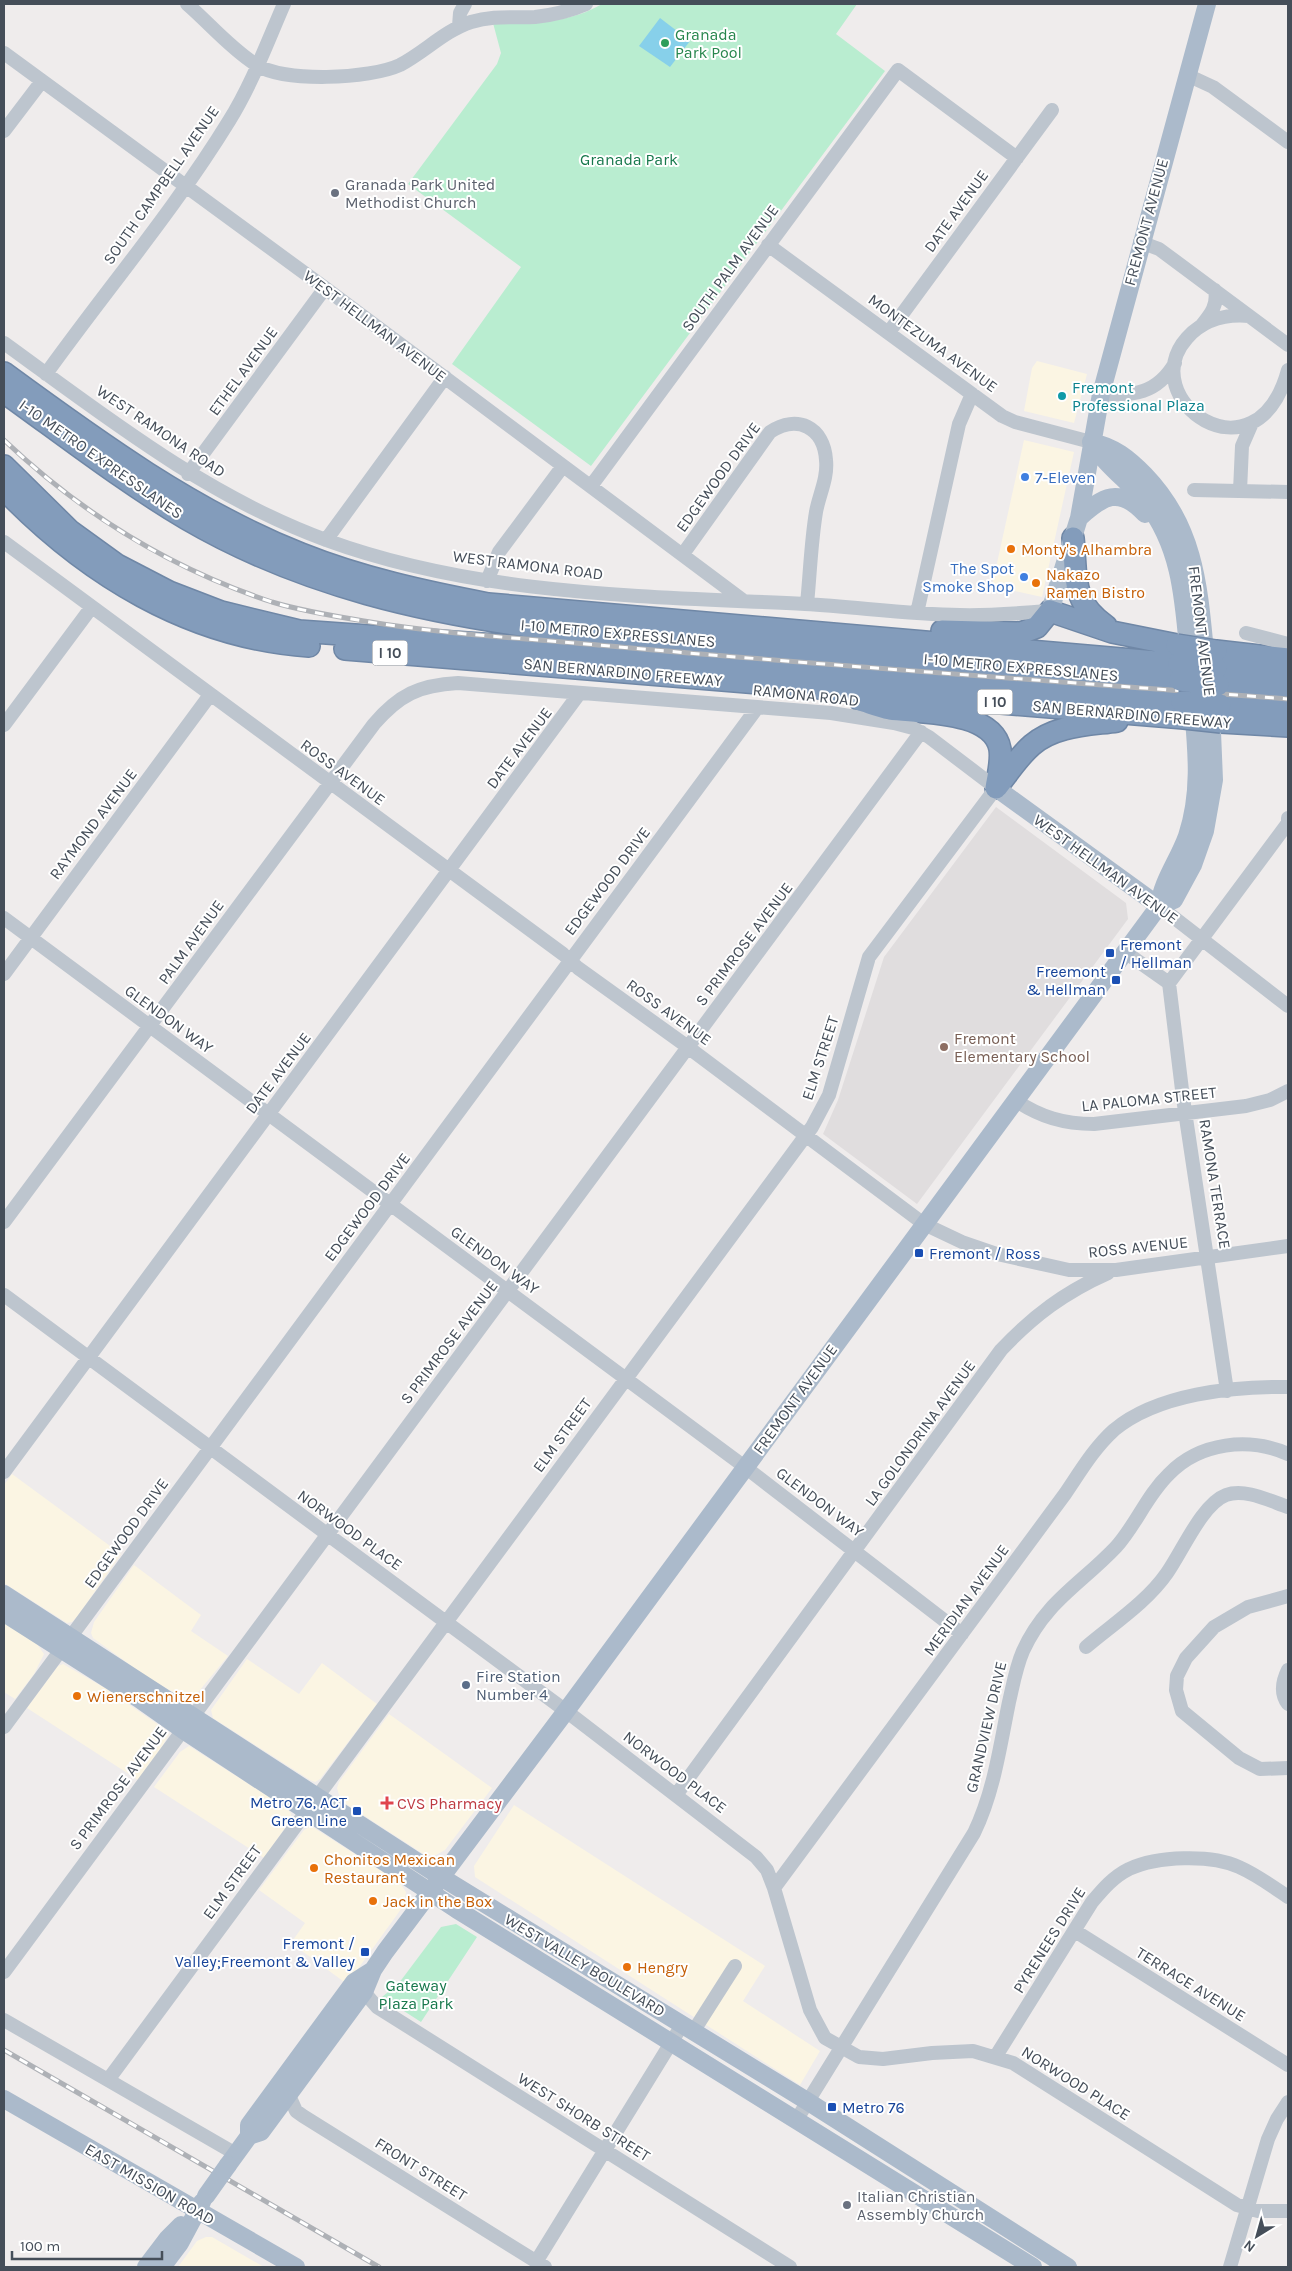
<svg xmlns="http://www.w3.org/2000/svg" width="1292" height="2271" font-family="Karla,sans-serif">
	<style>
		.commercial { fill: #fbf5e3 }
		.education { fill: #e0ddde }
		.green { fill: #b9edd0 }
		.water { fill: #87d0ea }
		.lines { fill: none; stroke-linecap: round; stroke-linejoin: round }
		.highway-casing { stroke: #6f87a6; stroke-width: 24 }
		.minor { stroke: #bdc5ce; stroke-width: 14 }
		.major { stroke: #abbacb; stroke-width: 18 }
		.highway { stroke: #839cbb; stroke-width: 21 }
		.rail-casing { stroke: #aeb1b6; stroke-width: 5 }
		.rail { stroke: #fff; stroke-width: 3; stroke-dasharray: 9; stroke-linecap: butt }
		.highway-bridge-casing { stroke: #6f87a6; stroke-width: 24; stroke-linecap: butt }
		.major-bridge { stroke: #abbacb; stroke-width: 18 }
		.highway-bridge { stroke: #839cbb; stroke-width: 21 }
		.leisure-dot { fill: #2e9e5b; stroke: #fff; stroke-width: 2 }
		.worship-dot { fill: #6b7280; stroke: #fff; stroke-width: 2 }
		.culture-dot { fill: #0f9aa8; stroke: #fff; stroke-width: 2 }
		.shop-dot { fill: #3f7fe0; stroke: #fff; stroke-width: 2 }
		.food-dot { fill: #e8710a; stroke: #fff; stroke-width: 2 }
		.transit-dot { fill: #1a4fb4; stroke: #fff; stroke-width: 2 }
		.education-dot { fill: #8d6e63; stroke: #fff; stroke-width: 2 }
		.service-dot { fill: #5c6f8a; stroke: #fff; stroke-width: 2 }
		.health-dot { fill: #e0444e; stroke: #fff; stroke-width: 2 }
		.labels { text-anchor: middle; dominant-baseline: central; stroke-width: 4; stroke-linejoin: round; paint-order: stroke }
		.shield { fill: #fff; stroke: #7d838b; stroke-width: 1 }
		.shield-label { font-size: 15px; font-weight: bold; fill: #454e59 }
		.leisure-label { font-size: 16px; fill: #27864d; stroke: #fff; text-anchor: start }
		.park-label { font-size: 16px; fill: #17784c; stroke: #fff }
		.worship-label { font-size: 16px; fill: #5b616d; stroke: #fff; text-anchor: start }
		.street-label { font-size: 16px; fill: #454e59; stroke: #fff }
		.culture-label { font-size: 16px; fill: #0d838f; stroke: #fff; text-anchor: start }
		.shop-label { font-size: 16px; fill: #366cbe; stroke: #fff; text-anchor: start }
		.food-label { font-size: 16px; fill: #c56008; stroke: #fff; text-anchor: start }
		.transit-label { font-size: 16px; fill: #164399; stroke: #fff; text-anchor: start }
		.education-label { font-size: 16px; fill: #785e54; stroke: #fff; text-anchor: start }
		.service-label { font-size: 16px; fill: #4e5e75; stroke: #fff; text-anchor: start }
		.health-label { font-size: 16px; fill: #be3a42; stroke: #fff; text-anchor: start }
	</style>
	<rect width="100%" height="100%" fill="#efecec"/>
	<path class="commercial" d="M 1037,361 L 1087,374 L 1074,423 L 1024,411 L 1032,368 Z
		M 1024,440 L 1074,452 L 1042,597 L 992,586 Z
		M 12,1474 L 121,1554 L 77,1617 L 72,1622 L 67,1623 L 4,1583 L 4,1485 Z
		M 134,1565 L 201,1615 L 191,1631 L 228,1656 L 190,1702 L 147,1677 L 93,1638 L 91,1633 L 94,1622 Z
		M 4,1623 L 37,1644 L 44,1654 L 34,1674 L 15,1699 L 4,1692 Z
		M 247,1659 L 299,1694 L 322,1663 L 377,1704 L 320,1779 L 315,1782 L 310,1780 L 213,1718 L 211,1710 Z
		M 63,1664 L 105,1688 L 166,1730 L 169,1734 L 163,1745 L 138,1780 L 27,1708 L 58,1666 Z
		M 389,1714 L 492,1788 L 445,1850 L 436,1855 L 425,1855 L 346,1804 L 339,1795 L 337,1788 L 339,1782 Z
		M 189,1746 L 288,1809 L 291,1814 L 291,1819 L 264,1858 L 154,1787 L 180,1752 Z
		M 514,1805 L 765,1966 L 743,2001 L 820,2051 L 800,2085 L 475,1877 L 474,1866 Z
		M 311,1826 L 400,1883 L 406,1892 L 404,1905 L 347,1984 L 291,1943 L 305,1923 L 259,1890 L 304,1830 Z
		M 206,2237 L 212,2237 L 264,2267 L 178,2267 L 197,2241 Z"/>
	<path class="education" d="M 996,807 L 1126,903 L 1128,919 L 917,1204 L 823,1134 L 838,1100 L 884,957 Z"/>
	<path class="green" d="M 602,4 L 857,4 L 836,34 L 885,71 L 591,466 L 452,364 L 521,267 L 408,184 L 497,64 L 501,53 L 493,23 C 531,23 568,24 602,4 Z
		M 456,1924 L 477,1937 L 421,2022 L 382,1997 L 399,1983 L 441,1927 Z"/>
	<path class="water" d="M 660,18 L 690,41 L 670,67 L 639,46 Z"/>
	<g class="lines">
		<g class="highway-casing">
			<path id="highway" d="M 4,373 C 98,442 193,511 301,554 C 361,578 425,592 488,604 L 1179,664
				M 4,392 C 64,435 123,481 187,519 C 302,586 428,614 558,630 L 1180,680
				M 4,466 L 70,531 L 117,565 L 169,592 L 221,612 L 299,631 L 606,653 L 1182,702
				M 4,489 C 86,574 189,638 309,646
				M 1073,538 C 1077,576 1070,601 1106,626
				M 942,631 L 1021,633 L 1037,627 L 1050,611 L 1112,632 L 1177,645
				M 345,649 L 1184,718
				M 1216,651 L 1288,659
				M 1216,668 L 1288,673
				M 1218,685 L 1288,691
				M 860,700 C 870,703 880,707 890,709 C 920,713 993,710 1000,749 C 1002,762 998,775 996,788
				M 1220,705 L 1288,710
				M 1221,722 L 1288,726
				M 997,787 C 1008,773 1019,756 1032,745 C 1055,725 1089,725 1117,721"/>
		</g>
		<path class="minor" d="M 187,4 C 209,23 230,48 255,64 C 283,83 370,79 400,65 C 425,52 444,31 471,22 C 493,15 513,18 535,17 C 553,15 570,11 586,4
			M 459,26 L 460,13 L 465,4
			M 4,53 L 325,288 L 744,601
			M 1187,75 L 1213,87 L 1288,142
			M 4,131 L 42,81
			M 1140,242 L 1159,249 L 1288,345
			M 768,245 L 1002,416 L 1015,422 L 1091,442
			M 1249,316 C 1226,314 1203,320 1187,338 C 1133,399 1256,487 1288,370
			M 1202,325 C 1211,314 1218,305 1215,290
			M 889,332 L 1052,110
			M 4,343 C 106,417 206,496 326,540 C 479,596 645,596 805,604 C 857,607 908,614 960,615 C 990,616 1020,613 1050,611
			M 46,374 C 107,289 175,209 229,121 C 252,84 267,43 284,4
			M 1101,394 C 1133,396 1157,394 1175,363
			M 188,474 L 325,288
			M 591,486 L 898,70 L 1017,158
			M 1194,490 L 1288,492
			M 1240,491 L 1242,446 L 1252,423
			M 326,540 L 445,377
			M 4,542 L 563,954 L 578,968 L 681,1042 L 924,1224 L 962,1242 L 997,1254 L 1069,1270 L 1116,1270 L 1288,1246
			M 683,554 L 770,432 C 797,414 824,427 826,460 C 828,478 819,495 816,512 C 811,542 810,574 807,604
			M 487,581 L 499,552 L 563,466
			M 917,613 L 959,424 L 972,394
			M 1246,633 L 1288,644
			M 4,725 L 91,608
			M 1159,906 L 1288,1006
			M 4,918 L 745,1467 L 962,1634
			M 1125,952 L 1169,983 L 1183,1098 L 1227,1391
			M 4,974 L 210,695
			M 1169,983 L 1288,823 L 1288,818
			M 1015,1100 C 1040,1117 1064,1124 1094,1124 L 1246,1106 L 1270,1100 L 1288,1091
			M 4,1222 L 374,724 C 399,695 419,685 458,683 L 831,713 L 894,723 L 913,728 L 929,737 L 996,788 L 869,957 L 829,1095 L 812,1127 L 108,2080
			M 4,1295 L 566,1711 L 756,1857 L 767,1870 L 774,1888 L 810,2010 L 825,2038 L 859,2057 L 883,2059 L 932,2053 L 973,2051 L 1013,2063 L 1237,2205 L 1258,2211 L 1288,2211
			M 4,1472 L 579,694
			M 1288,1596 L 1248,1607 L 1214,1627 L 1186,1658 L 1177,1676 L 1176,1690 L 1182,1711 L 1239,1758 L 1260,1769 L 1288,1768
			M 1086,1647 C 1113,1624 1147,1602 1167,1573 C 1182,1552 1202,1504 1226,1495 C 1245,1488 1270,1501 1288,1507
			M 1288,1670 C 1282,1682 1280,1693 1288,1704
			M 4,1727 L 757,708
			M 676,1795 L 1001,1350 C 1033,1316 1065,1292 1108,1273
			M 774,1888 L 1065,1494 C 1080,1472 1094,1448 1114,1430 C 1157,1394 1233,1386 1288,1387
			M 1075,1931 L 1288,2065
			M 4,1972 L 921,732
			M 364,1992 L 377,2007 L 790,2267
			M 4,2020 L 236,2154
			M 693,2032 L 735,1966
			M 996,2056 L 1092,1902 C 1103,1889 1113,1877 1129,1869 C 1157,1856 1211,1854 1239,1867 C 1257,1875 1272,1886 1288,1897
			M 288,2093 L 296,2111 L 303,2116 L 545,2267
			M 797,2119 L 974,1833 C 994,1792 1000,1746 1009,1702 C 1013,1685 1016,1667 1023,1651 C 1045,1602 1081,1584 1116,1547 C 1136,1525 1147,1495 1169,1474 C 1200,1442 1249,1437 1288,1454
			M 536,2262 L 682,2025
			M 1230,2267 L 1268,2139 L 1277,2119 L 1288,2102"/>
		<path class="major" d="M 1091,442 C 1105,465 1127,480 1145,501 C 1182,547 1184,603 1189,660
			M 1091,442 C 1114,446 1129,459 1145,475 C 1197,529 1199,591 1206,662
			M 1079,518 C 1103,496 1119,486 1145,514
			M 1050,611 L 1079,518 L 1101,394 L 1207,4
			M 996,788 L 1159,906
			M 1159,906 L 1174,900 L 1193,865 L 1205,831 L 1214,780 L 1211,708
			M 4,1594 L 441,1877 L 807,2101 L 1068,2267
			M 4,1613 L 139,1699 L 183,1730 L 456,1909 L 1033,2267
			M 4,2099 L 296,2267
			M 249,2136 L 261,2132 L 364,1992 L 373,1970 L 385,1952 L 566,1711 L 1159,906 C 1162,881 1178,861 1187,836 C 1201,794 1197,752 1193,708
			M 228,2165 L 249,2136 L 249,2125 L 354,1982 L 373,1970
			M 146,2267 L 168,2238 L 181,2225
			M 162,2267 L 180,2243 L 202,2202"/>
		<use href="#highway" class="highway"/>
		<g class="rail-casing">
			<path id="rail" d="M 4,440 C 82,514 169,568 272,602 C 302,611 333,616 364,621 C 441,634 520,638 598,645 C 828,666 1058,681 1288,699
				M 4,2050 L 379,2267"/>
		</g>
		<use href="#rail" class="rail"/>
		<g class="highway-bridge-casing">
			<path id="highway-bridge" d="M 1177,645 L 1216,651
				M 1179,664 L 1216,668
				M 1180,680 L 1218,685
				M 1182,702 L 1220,705
				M 1184,718 L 1221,722"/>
		</g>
		<path class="major-bridge" d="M 206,2196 L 228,2165"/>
		<use href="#highway-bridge" class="highway-bridge"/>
	</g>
	<circle class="leisure-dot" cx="665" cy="43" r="5"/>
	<g class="worship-dot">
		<circle cx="335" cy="193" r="5"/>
		<circle cx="847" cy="2205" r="5"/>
	</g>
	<circle class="culture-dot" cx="1062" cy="396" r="5"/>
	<g class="shop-dot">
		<circle cx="1025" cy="477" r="5"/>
		<circle cx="1024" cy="577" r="5"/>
	</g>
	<g class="food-dot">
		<circle cx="1011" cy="549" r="5"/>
		<circle cx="1036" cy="583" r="5"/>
		<circle cx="77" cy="1696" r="5"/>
		<circle cx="314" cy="1868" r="5"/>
		<circle cx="373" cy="1901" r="5"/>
		<circle cx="627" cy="1967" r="5"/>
	</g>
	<g class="transit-dot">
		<rect x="1105" y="948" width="10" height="10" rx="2.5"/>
		<rect x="1111" y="975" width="10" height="10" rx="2.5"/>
		<rect x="914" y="1248" width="10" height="10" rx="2.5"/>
		<rect x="352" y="1806" width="10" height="10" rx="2.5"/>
		<rect x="360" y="1947" width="10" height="10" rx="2.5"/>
		<rect x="827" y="2102" width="10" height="10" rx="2.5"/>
	</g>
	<circle class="education-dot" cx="944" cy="1047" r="5"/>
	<circle class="service-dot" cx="466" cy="1685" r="5"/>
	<path class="health-dot" d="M384.5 1795.5h5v5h5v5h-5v5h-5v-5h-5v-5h5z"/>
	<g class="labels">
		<g class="shield">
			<rect x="372.5" y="640.5" width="35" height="25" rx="4"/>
			<rect x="977.5" y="689.5" width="35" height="25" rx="4"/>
		</g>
		<g class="shield-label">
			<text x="390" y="653">I 10</text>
			<text x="995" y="702">I 10</text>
		</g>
		<g class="leisure-label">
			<text x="675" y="34">Granada<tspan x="675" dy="18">Park Pool</tspan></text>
		</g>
		<g class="park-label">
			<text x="629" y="159">Granada Park</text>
			<text x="416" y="1985">Gateway<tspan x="416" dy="18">Plaza Park</tspan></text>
		</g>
		<g class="worship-label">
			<text x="345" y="184">Granada Park United<tspan x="345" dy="18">Methodist Church</tspan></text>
			<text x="857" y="2196">Italian Christian<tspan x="857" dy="18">Assembly Church</tspan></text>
		</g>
		<g class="street-label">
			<text transform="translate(161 185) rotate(-55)">SOUTH CAMPBELL AVENUE</text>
			<text transform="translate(956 211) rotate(-54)">DATE AVENUE</text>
			<text transform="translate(1146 222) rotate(-75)">FREMONT AVENUE</text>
			<text transform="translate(730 268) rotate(-54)">SOUTH PALM AVENUE</text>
			<text transform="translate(375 326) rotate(37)">WEST HELLMAN AVENUE</text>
			<text transform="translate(933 343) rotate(36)">MONTEZUMA AVENUE</text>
			<text transform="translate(243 371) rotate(-54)">ETHEL AVENUE</text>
			<text transform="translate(161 431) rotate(34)">WEST RAMONA ROAD</text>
			<text transform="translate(101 459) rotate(35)">I-10 METRO EXPRESSLANES</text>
			<text transform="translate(718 477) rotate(-54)">EDGEWOOD DRIVE</text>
			<text transform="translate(528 565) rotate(7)">WEST RAMONA ROAD</text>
			<text transform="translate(1202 631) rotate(83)">FREMONT AVENUE</text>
			<text transform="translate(618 633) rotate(5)">I-10 METRO EXPRESSLANES</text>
			<text transform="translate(1021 667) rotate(5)">I-10 METRO EXPRESSLANES</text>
			<text transform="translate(623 672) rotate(5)">SAN BERNARDINO FREEWAY</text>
			<text transform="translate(806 695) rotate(6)">RAMONA ROAD</text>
			<text transform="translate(1132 714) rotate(5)">SAN BERNARDINO FREEWAY</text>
			<text transform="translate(519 748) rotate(-53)">DATE AVENUE</text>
			<text transform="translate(343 772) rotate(36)">ROSS AVENUE</text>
			<text transform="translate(93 824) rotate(-53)">RAYMOND AVENUE</text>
			<text transform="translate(1106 869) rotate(36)">WEST HELLMAN AVENUE</text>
			<text transform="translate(607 881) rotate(-53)">EDGEWOOD DRIVE</text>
			<text transform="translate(191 942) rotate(-54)">PALM AVENUE</text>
			<text transform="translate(744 944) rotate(-53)">S PRIMROSE AVENUE</text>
			<text transform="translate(669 1012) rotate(36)">ROSS AVENUE</text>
			<text transform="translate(169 1019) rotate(36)">GLENDON WAY</text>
			<text transform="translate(820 1058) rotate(-72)">ELM STREET</text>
			<text transform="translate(278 1073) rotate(-53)">DATE AVENUE</text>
			<text transform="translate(1149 1099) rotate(-6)">LA PALOMA STREET</text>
			<text transform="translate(1215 1184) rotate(81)">RAMONA TERRACE</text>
			<text transform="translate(367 1207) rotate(-53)">EDGEWOOD DRIVE</text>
			<text transform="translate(1138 1247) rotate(-6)">ROSS AVENUE</text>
			<text transform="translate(495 1260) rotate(36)">GLENDON WAY</text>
			<text transform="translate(449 1342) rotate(-53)">S PRIMROSE AVENUE</text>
			<text transform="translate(795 1399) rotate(-54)">FREMONT AVENUE</text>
			<text transform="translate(920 1433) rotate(-54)">LA GOLONDRINA AVENUE</text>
			<text transform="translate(562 1435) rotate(-54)">ELM STREET</text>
			<text transform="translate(820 1502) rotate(37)">GLENDON WAY</text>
			<text transform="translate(350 1530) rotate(36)">NORWOOD PLACE</text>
			<text transform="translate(126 1533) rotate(-54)">EDGEWOOD DRIVE</text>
			<text transform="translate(966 1600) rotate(-54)">MERIDIAN AVENUE</text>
			<text transform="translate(986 1727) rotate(-77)">GRANDVIEW DRIVE</text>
			<text transform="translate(675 1772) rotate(37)">NORWOOD PLACE</text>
			<text transform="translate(118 1788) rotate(-53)">S PRIMROSE AVENUE</text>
			<text transform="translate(232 1882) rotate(-54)">ELM STREET</text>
			<text transform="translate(1049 1940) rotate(-58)">PYRENEES DRIVE</text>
			<text transform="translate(585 1965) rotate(31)">WEST VALLEY BOULEVARD</text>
			<text transform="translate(1191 1984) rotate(32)">TERRACE AVENUE</text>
			<text transform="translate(1076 2083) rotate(32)">NORWOOD PLACE</text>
			<text transform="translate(584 2117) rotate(32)">WEST SHORB STREET</text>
			<text transform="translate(421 2169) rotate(32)">FRONT STREET</text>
			<text transform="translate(150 2184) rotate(30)">EAST MISSION ROAD</text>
		</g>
		<g class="culture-label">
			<text x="1072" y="387">Fremont<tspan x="1072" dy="18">Professional Plaza</tspan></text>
		</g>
		<g class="shop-label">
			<text x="1035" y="477">7-Eleven</text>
			<text x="1014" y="568" text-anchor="end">The Spot<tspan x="1014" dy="18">Smoke Shop</tspan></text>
		</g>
		<g class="food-label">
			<text x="1021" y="549">Monty's Alhambra</text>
			<text x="1046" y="574">Nakazo<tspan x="1046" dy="18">Ramen Bistro</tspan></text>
			<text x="87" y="1696">Wienerschnitzel</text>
			<text x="324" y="1859">Chonitos Mexican<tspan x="324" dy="18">Restaurant</tspan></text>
			<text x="383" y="1901">Jack in the Box</text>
			<text x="637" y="1967">Hengry</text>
		</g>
		<g class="transit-label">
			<text x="1120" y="944">Fremont<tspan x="1120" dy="18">/ Hellman</tspan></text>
			<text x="1106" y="971" text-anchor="end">Freemont<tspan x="1106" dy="18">&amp; Hellman</tspan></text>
			<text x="929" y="1253">Fremont / Ross</text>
			<text x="347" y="1802" text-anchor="end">Metro 76, ACT<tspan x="347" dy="18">Green Line</tspan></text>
			<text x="355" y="1943" text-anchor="end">Fremont /<tspan x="355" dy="18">Valley;Freemont &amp; Valley</tspan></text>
			<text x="842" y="2107">Metro 76</text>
		</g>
		<g class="education-label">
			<text x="954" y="1038">Fremont<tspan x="954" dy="18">Elementary School</tspan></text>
		</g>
		<g class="service-label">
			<text x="476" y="1676">Fire Station<tspan x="476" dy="18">Number 4</tspan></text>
		</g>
		<g class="health-label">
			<text x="397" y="1803">CVS Pharmacy</text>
		</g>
	</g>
	<rect width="1292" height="2271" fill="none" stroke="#454e59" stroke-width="10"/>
	<g transform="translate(1257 2236) rotate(217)" stroke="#ffffff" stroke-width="4" paint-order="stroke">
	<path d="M0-4L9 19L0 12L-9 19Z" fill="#454e59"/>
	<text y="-8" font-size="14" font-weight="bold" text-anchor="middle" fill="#454e59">N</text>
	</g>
	<path d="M12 2251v8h150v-8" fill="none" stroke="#454e59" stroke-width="2.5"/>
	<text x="20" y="2251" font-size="15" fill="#454e59" stroke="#ffffff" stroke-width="4" paint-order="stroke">100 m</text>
</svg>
